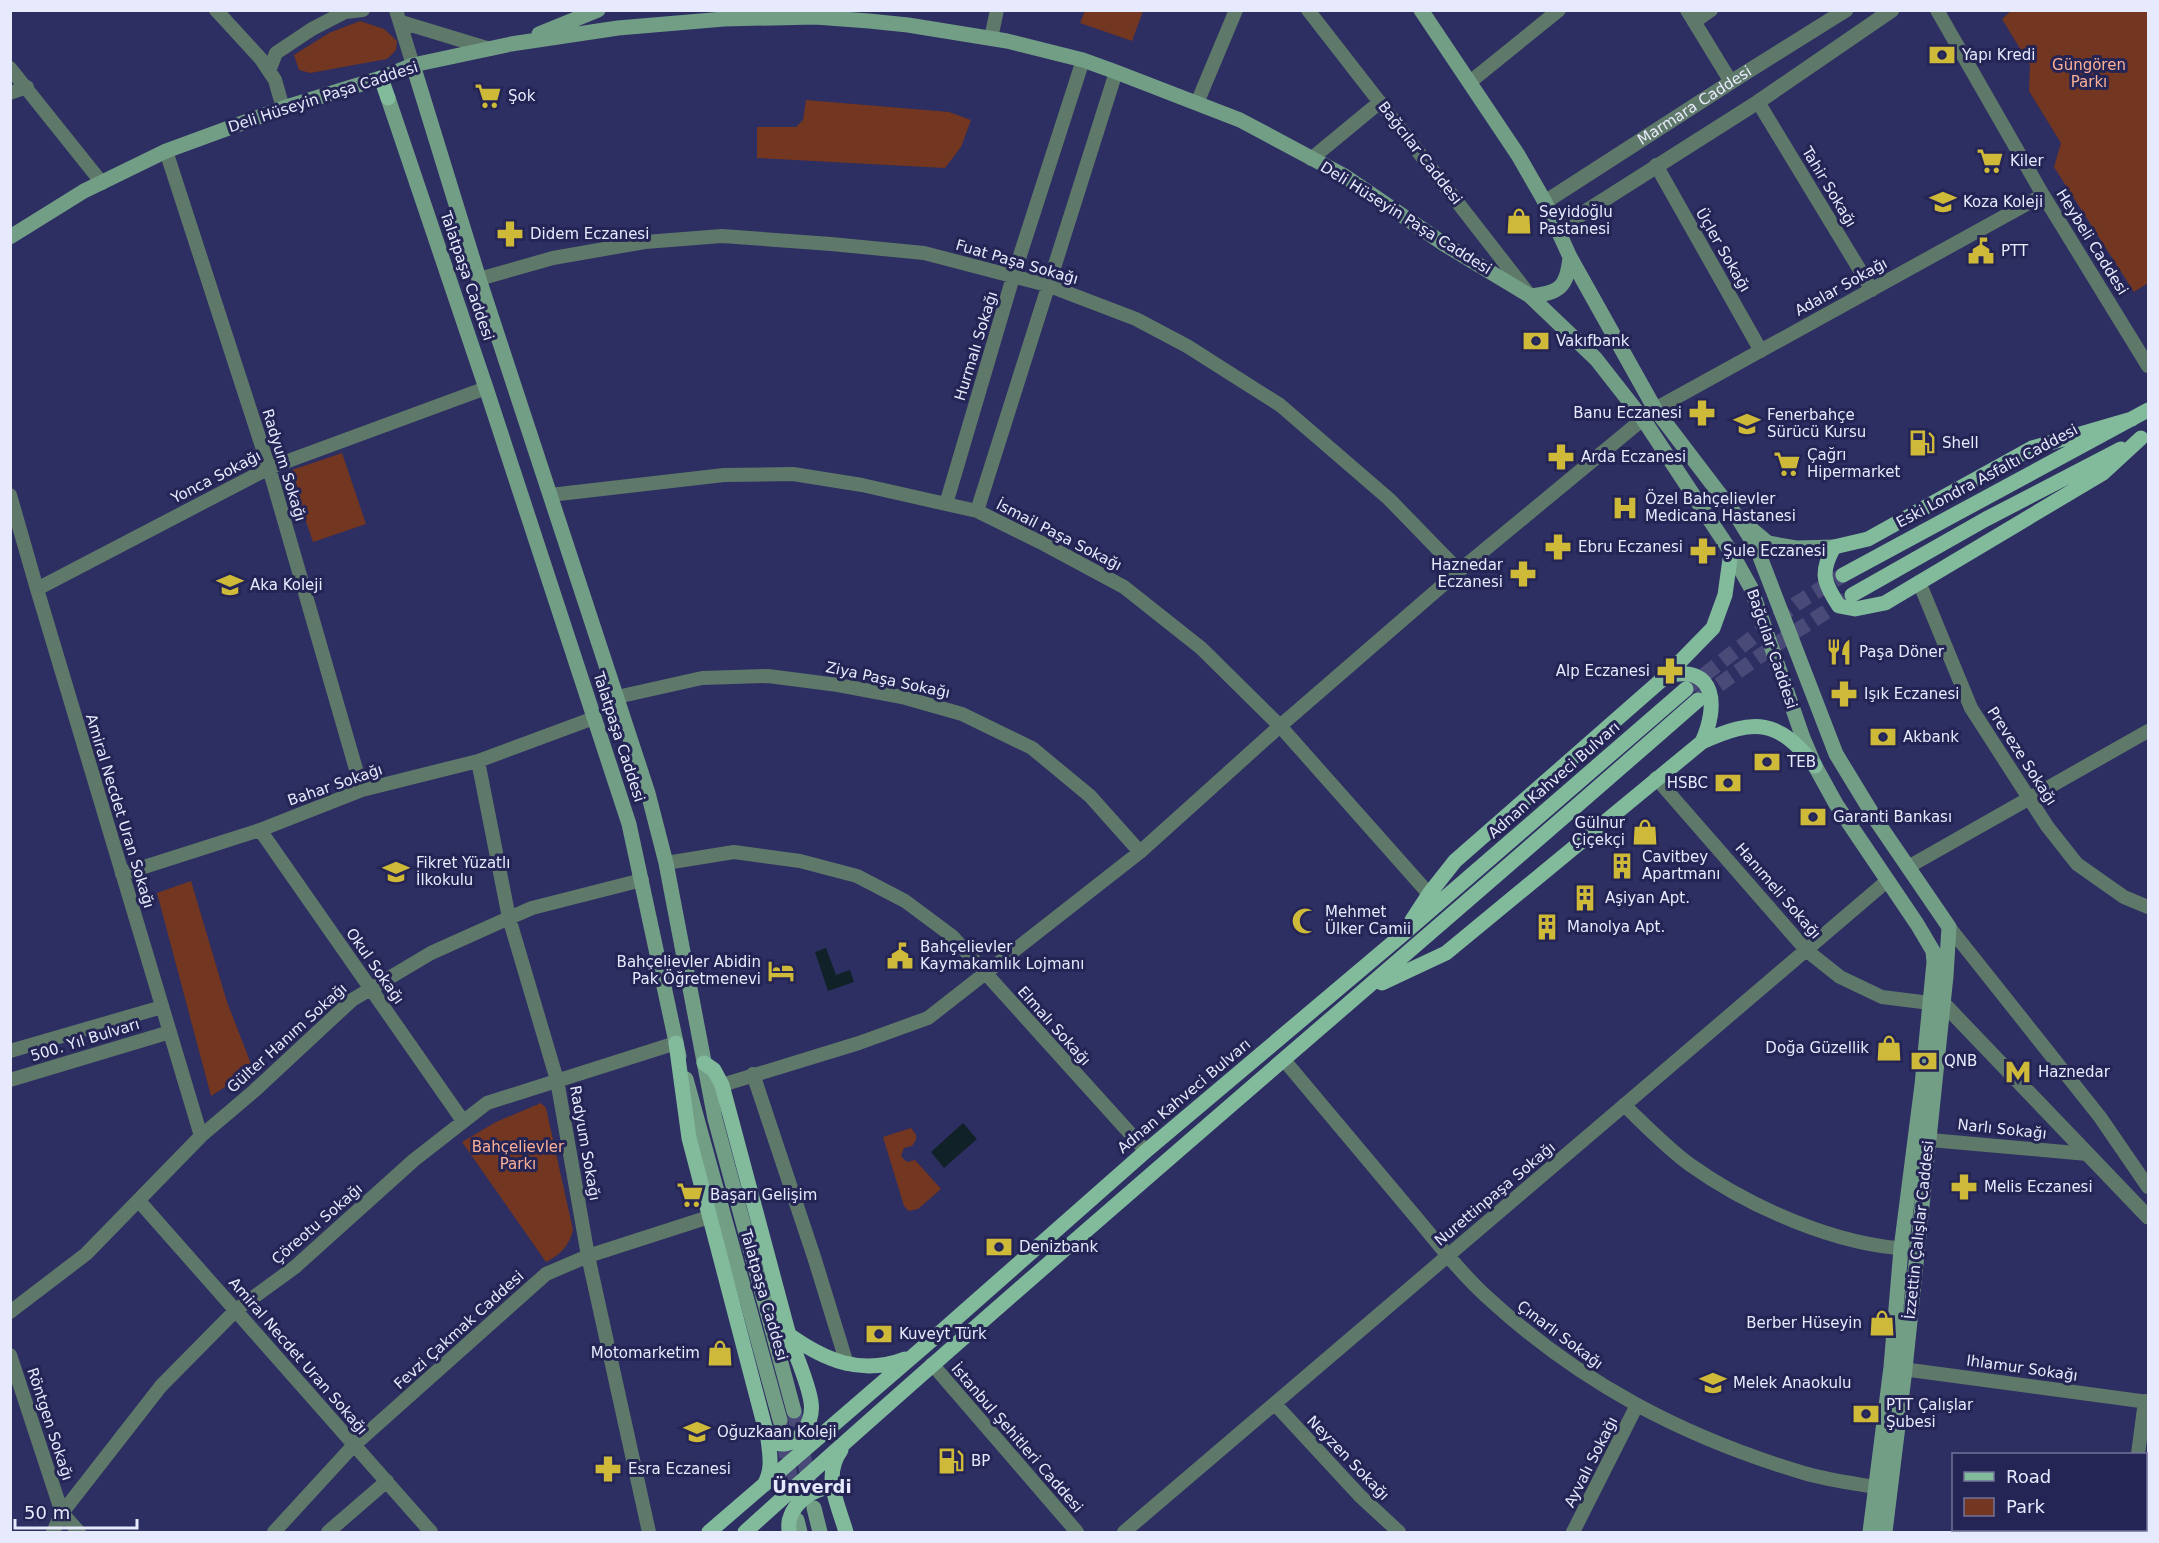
<svg xmlns="http://www.w3.org/2000/svg" width="2159" height="1543" font-family="'DejaVu Sans',sans-serif">
	<style>
		.green { fill: #733620 }
		.water { fill: #102228 }
		.lines { fill: none; stroke-linecap: round; stroke-linejoin: round }
		.secondary-tunnel { stroke: #494a78; stroke-width: 15; stroke-dasharray: 15 8; stroke-linecap: butt }
		.primary-tunnel { stroke: #494a78; stroke-width: 15; stroke-dasharray: 15 8; stroke-linecap: butt }
		.minor { stroke: #5e7969; stroke-width: 14 }
		.tertiary { stroke: #5e7969; stroke-width: 15 }
		.secondary { stroke: #739e86; stroke-width: 15 }
		.primary { stroke: #82bb9b; stroke-width: 15 }
		.labels { text-anchor: middle; dominant-baseline: central; stroke-width: 6; stroke-linejoin: round; paint-order: stroke }
		.poi-label { font-size: 15px; fill: #e7eafd; stroke: #242455; text-anchor: start }
		.park-label { font-size: 15px; fill: #fcb096; stroke: #242455 }
		.street-label { font-size: 15px; fill: #e7eafd; stroke: #242455 }
		.quarter-label { font-size: 18px; font-weight: bold; fill: #e7eafd; stroke: #242455 }
	</style>
	<rect width="100%" height="100%" fill="#2d2e61"/>
	<path class="green" d="M 2012,10 L 2148,11 L 2148,283 L 2134,292 L 2054,167 L 2061,143 L 2029,91 L 2030,65 L 2002,19 Z
		M 1085,11 L 1085,10 L 1143,11 L 1132,41 L 1080,23 Z
		M 360,21 L 384,29 L 397,41 L 396,50 L 387,59 L 310,73 L 299,70 L 294,55 L 329,33 Z
		M 806,100 L 949,112 L 971,120 L 961,147 L 945,168 L 757,158 L 757,127 L 796,127 L 803,120 Z
		M 342,453 L 366,524 L 313,542 L 289,471 Z
		M 191,881 L 227,1002 L 251,1064 L 236,1080 L 211,1096 L 157,893 Z
		M 541,1103 L 546,1108 L 573,1230 C 569,1246 560,1255 546,1262 L 462,1142 L 496,1122 Z
		M 911,1128 L 916,1135 L 916,1140 L 912,1146 L 904,1148 L 901,1156 L 907,1162 L 915,1160 L 941,1189 L 918,1209 L 909,1211 L 904,1206 L 883,1137 Z"/>
	<path class="water" d="M 826,948 L 836,975 L 850,970 L 854,982 L 828,991 L 815,952 Z
		M 963,1123 L 977,1139 L 944,1168 L 931,1152 Z"/>
	<g class="lines">
		<path class="secondary-tunnel" d="M 794,1411 L 810,1487
			M 780,1420 L 794,1500"/>
		<path class="primary-tunnel" d="M 1686,689 L 1796,604 L 1843,575
			M 1700,698 L 1787,637 L 1849,597"/>
		<path class="minor" d="M 216,10 L 261,59 L 275,80 L 283,108
			M 396,10 L 413,65
			M 1308,10 L 1528,293
			M 1687,10 L 1731,82
			M 1937,10 L 2043,195 L 2148,366
			M 401,22 L 490,49
			M 1694,22 L 1711,10
			M 991,38 L 997,10
			M 10,68 L 102,183
			M 269,71 L 276,53 L 312,29 L 345,12 L 363,10
			M 1470,82 L 1559,10
			M 10,93 L 27,87
			M 1758,102 L 1872,290
			M 1197,103 L 1236,10
			M 166,151 L 269,468 L 362,790
			M 1311,159 L 1380,102
			M 1656,165 L 1761,351
			M 479,279 L 553,258 L 645,242 L 722,236 L 831,244 L 924,253 L 1047,285 L 1136,319 L 1187,346 L 1280,405 L 1389,499 L 1459,571
			M 1655,409 L 2043,195
			M 10,495 L 37,589 L 201,1136
			M 550,495 L 724,475 L 793,474 L 862,485 L 977,511 L 1044,544 L 1124,587 L 1201,648 L 1280,726 L 1429,894
			M 946,504 L 1013,277 L 1083,60
			M 977,511 L 1116,72
			M 1919,582 L 1971,708 L 2047,826 L 2077,864 L 2124,897 L 2148,907
			M 37,589 L 269,468 L 486,388
			M 617,697 L 702,678 L 768,676 L 838,685 L 902,697 L 962,714 L 1032,748 L 1090,796 L 1140,852
			M 478,761 L 509,918 L 557,1080 L 588,1256 L 649,1532
			M 1656,778 L 1806,950 L 1840,977 L 1882,997 L 1930,1003
			M 260,830 L 463,1121
			M 666,863 L 734,852 L 800,861 L 857,876 L 905,901 L 952,936 L 1146,1151
			M 1908,867 L 2148,731
			M 122,874 L 260,830 L 362,790 L 478,761 L 594,718
			M 1949,927 L 2100,1117 L 2148,1187
			M 10,1051 L 162,1007
			M 1284,1060 C 1325,1109 1367,1159 1409,1209 C 1434,1238 1458,1271 1487,1297 C 1580,1383 1683,1437 1804,1473 C 1827,1480 1852,1483 1876,1487
			M 753,1074 L 815,1260 L 847,1364
			M 10,1080 L 170,1032
			M 722,1085 L 859,1043 L 928,1018 L 1140,852 L 1280,726 L 1459,571 L 1643,419
			M 1624,1105 C 1645,1125 1666,1147 1689,1164 C 1749,1207 1837,1246 1911,1249
			M 1919,1139 L 2087,1154
			M 139,1201 L 431,1532
			M 10,1312 L 86,1254 L 201,1136 L 254,1091 L 352,1000 L 431,953 L 509,918 L 532,908 L 642,880
			M 10,1355 L 62,1513 L 79,1532
			M 932,1364 L 1077,1532
			M 1895,1368 L 2148,1402
			M 1275,1404 L 1360,1496 L 1399,1532
			M 2138,1454 L 2145,1401
			M 53,1532 L 62,1513 L 161,1386 L 236,1310 L 295,1267 L 414,1160 L 487,1103 L 676,1043
			M 274,1532 L 353,1446 L 546,1274 L 588,1256 L 709,1217
			M 328,1532 L 387,1481
			M 1124,1532 L 1887,881
			M 1573,1532 L 1637,1405
			M 2128,1532 L 2129,1530"/>
		<g class="tertiary">
			<path id="s1" d="M 1545,202 L 1742,75 L 1846,10"/>
			<path d="M 1558,229 L 1758,102 L 1892,10"/>
			<path d="M 1933,1003 L 1943,1003 L 2148,1217"/>
		</g>
		<path class="secondary" d="M 1421,10 L 1518,155 L 1545,202 L 1570,257 L 1655,409 L 1738,518 L 1757,549 L 1836,754 L 1878,823 L 1949,927 L 1946,976 L 1905,1369 L 1885,1532
			M 539,34 L 598,10
			M 413,65 L 479,279 L 648,793 L 666,863 L 715,1119 L 794,1411
			M 388,98 L 486,388 L 629,824 L 679,1056
			M 10,237 L 84,191 L 166,151 L 283,108 L 381,78 L 413,65 L 511,44 L 618,28 L 724,19 L 815,17 L 869,21 L 908,25 L 1007,41 L 1083,60 L 1116,72 L 1240,120 L 1343,175 L 1444,244 L 1530,296 L 1596,359 L 1643,419 L 1731,552 L 1751,588 L 1803,738 L 1815,766 L 1836,804 L 1917,924 L 1933,951 L 1934,962 L 1922,1085 L 1901,1249 L 1891,1367 L 1870,1532
			M 1530,296 C 1560,293 1567,287 1570,257
			M 1750,528 L 1768,543 L 1796,548 L 1834,547
			M 686,1079 L 780,1420
			M 814,1508 L 820,1532
			M 797,1520 L 800,1532"/>
		<path class="primary" d="M 381,78 L 388,98
			M 2132,419 L 2032,448 L 1868,539 L 1834,547 C 1820,572 1823,582 1839,606 L 1855,609 L 1885,603 L 2103,473 L 2141,438
			M 1843,575 L 2148,410
			M 1852,595 L 1986,519 L 2121,449
			M 1667,676 C 1717,663 1718,708 1702,742
			M 1412,920 L 1429,894 L 1455,861 L 1666,676 L 1713,628 L 1725,595 L 1731,552
			M 1382,983 L 1446,953 L 1702,742 C 1755,718 1778,719 1815,766
			M 676,1043 L 689,1138 L 768,1439 C 792,1456 815,1426 811,1402 C 808,1380 793,1351 787,1328 C 765,1247 743,1166 722,1085 L 714,1070 L 704,1063
			M 788,1334 C 824,1360 861,1376 905,1359
			M 841,1450 C 822,1476 838,1504 846,1532
			M 764,1485 C 773,1470 770,1456 768,1439
			M 709,1532 L 934,1338 L 1146,1151 L 1402,935 L 1686,689
			M 745,1532 C 1058,1250 1381,978 1698,700
			M 789,1532 C 789,1528 788,1522 790,1518 C 794,1503 815,1487 830,1488 L 834,1492"/>
	</g>
	<defs>
		<g id="bank-bare" transform="scale(2.07)"><path d="M-6-4H6V4H-6ZM0-2.3a2.3 2.3 0 1 0 0 4.6a2.3 2.3 0 1 0 0-4.6Z" fill="#ceb938" stroke="#242455" stroke-width="2.5" paint-order="stroke"/></g>
		<g id="supermarket-bare" transform="scale(2.07)"><path d="M-6-5.5h2.5l.6 2H6L4.5 2H-2.5L-4.4-4H-6ZM-1.5 3.2a1.3 1.3 0 1 0 .1 0ZM3 3.2a1.3 1.3 0 1 0 .1 0Z" fill="#ceb938" stroke="#242455" stroke-width="2.5" paint-order="stroke"/></g>
		<g id="school-bare" transform="scale(2.07)"><path d="M0-5L7-2L0 1L-7-2ZM-4 1L0 2.5L4 1V4Q0 6-4 4Z" fill="#ceb938" stroke="#242455" stroke-width="2.5" paint-order="stroke"/></g>
		<g id="shop-bare" transform="scale(2.07)"><path d="M-5-2.5h2.3a2.7 3.5 0 0 1 5.4 0H5L5.5 6h-11ZM-1.5-2.5h3a1.5 2.3 0 0 0-3 0Z" fill="#ceb938" stroke="#242455" stroke-width="2.5" paint-order="stroke"/></g>
		<g id="pharmacy-bare" transform="scale(2.07)"><path d="M-2-6h4v4h4v4h-4v4h-4v-4h-4v-4h4Z" fill="#ceb938" stroke="#242455" stroke-width="2.5" paint-order="stroke"/></g>
		<g id="civic-bare" transform="scale(2.07)"><path d="M-.6-6.5H3V-4.5H.6V-3L4-1V1h2V6H-6V1h2V-1L-.6-3ZM-1.2 2.5V6h2.4V2.5Z" fill="#ceb938" stroke="#242455" stroke-width="2.5" paint-order="stroke"/></g>
		<g id="fuel-bare" transform="scale(2.07)"><path d="M-5.5-6h7V0h2V4h1.3V-2.5L3-4.5l.8-.8L6-3V5H2.5V1h-1V6h-7ZM-4.2-4.7v3.2H.2V-4.7Z" fill="#ceb938" stroke="#242455" stroke-width="2.5" paint-order="stroke"/></g>
		<g id="hospital-bare" transform="scale(2.07)"><path d="M-5-5h3v3.5h4V-5h3V5h-3V1.5h-4V5h-3Z" fill="#ceb938" stroke="#242455" stroke-width="2.5" paint-order="stroke"/></g>
		<g id="university-bare" transform="scale(2.07)"><path d="M0-5L7-2L0 1L-7-2ZM-4 1L0 2.5L4 1V4Q0 6-4 4Z" fill="#ceb938" stroke="#242455" stroke-width="2.5" paint-order="stroke"/></g>
		<g id="restaurant-bare" transform="scale(2.07)"><path d="M-5-6h1v4h1v-4h1v4h1v-4h1v5L-1.5 .5V6h-2V.5L-5-1ZM5-6V6H3V1.5H1.5Q1.5-4 5-6Z" fill="#ceb938" stroke="#242455" stroke-width="2.5" paint-order="stroke"/></g>
		<g id="building-bare" transform="scale(2.07)"><path d="M-4-6H4V6H1V3H-1V6H-4ZM-2.5-4.3h1.7v1.8h-1.7ZM.8-4.3h1.7v1.8H.8ZM-2.5-1h1.7V.8h-1.7ZM.8-1h1.7V.8H.8Z" fill="#ceb938" stroke="#242455" stroke-width="2.5" paint-order="stroke"/></g>
		<g id="mosque-bare" transform="scale(2.07)"><path d="M3.5-4.9A6 6 0 1 0 3.5 4.9A5 5 0 1 1 3.5-4.9Z" fill="#ceb938" stroke="#242455" stroke-width="2.5" paint-order="stroke"/></g>
		<g id="hotel-bare" transform="scale(2.07)"><path d="M-6-4.5h1.5V1H6V5H4.5V3h-9V5H-6ZM-4 0a1.8 1.8 0 1 1 3.6 0ZM.5 0V-2.5h3Q6-2.5 6 0Z" fill="#ceb938" stroke="#242455" stroke-width="2.5" paint-order="stroke"/></g>
		<g id="metro-bare" transform="scale(2.07)"><path d="M-5.5 5V-5H-3L0 0L3-5H5.5V5H3V-.5L0 4L-3-.5V5Z" fill="#ceb938" stroke="#242455" stroke-width="2.5" paint-order="stroke"/></g>
	</defs>
	<g fill-rule="evenodd">
		<use href="#bank-bare" x="1942" y="55"/>
		<use href="#supermarket-bare" x="488" y="96"/>
		<use href="#supermarket-bare" x="1990" y="161"/>
		<use href="#school-bare" x="1943" y="202"/>
		<use href="#shop-bare" x="1519" y="221"/>
		<use href="#pharmacy-bare" x="510" y="234"/>
		<use href="#civic-bare" x="1981" y="251"/>
		<use href="#bank-bare" x="1536" y="341"/>
		<use href="#pharmacy-bare" x="1702" y="413"/>
		<use href="#school-bare" x="1747" y="424"/>
		<use href="#fuel-bare" x="1922" y="443"/>
		<use href="#pharmacy-bare" x="1561" y="457"/>
		<use href="#supermarket-bare" x="1787" y="464"/>
		<use href="#hospital-bare" x="1625" y="508"/>
		<use href="#pharmacy-bare" x="1558" y="547"/>
		<use href="#pharmacy-bare" x="1703" y="551"/>
		<use href="#pharmacy-bare" x="1523" y="574"/>
		<use href="#university-bare" x="230" y="585"/>
		<use href="#restaurant-bare" x="1839" y="652"/>
		<use href="#pharmacy-bare" x="1670" y="671"/>
		<use href="#pharmacy-bare" x="1844" y="694"/>
		<use href="#bank-bare" x="1883" y="737"/>
		<use href="#bank-bare" x="1767" y="762"/>
		<use href="#bank-bare" x="1728" y="783"/>
		<use href="#bank-bare" x="1813" y="817"/>
		<use href="#shop-bare" x="1645" y="832"/>
		<use href="#building-bare" x="1622" y="866"/>
		<use href="#school-bare" x="396" y="872"/>
		<use href="#building-bare" x="1585" y="898"/>
		<use href="#mosque-bare" x="1305" y="921"/>
		<use href="#building-bare" x="1547" y="927"/>
		<use href="#civic-bare" x="900" y="956"/>
		<use href="#hotel-bare" x="781" y="971"/>
		<use href="#shop-bare" x="1889" y="1048"/>
		<use href="#bank-bare" x="1924" y="1061"/>
		<use href="#metro-bare" x="2018" y="1072"/>
		<use href="#pharmacy-bare" x="1964" y="1187"/>
		<use href="#supermarket-bare" x="690" y="1195"/>
		<use href="#bank-bare" x="999" y="1247"/>
		<use href="#shop-bare" x="1882" y="1323"/>
		<use href="#bank-bare" x="879" y="1334"/>
		<use href="#shop-bare" x="720" y="1353"/>
		<use href="#school-bare" x="1713" y="1383"/>
		<use href="#bank-bare" x="1866" y="1414"/>
		<use href="#school-bare" x="697" y="1432"/>
		<use href="#fuel-bare" x="951" y="1461"/>
		<use href="#pharmacy-bare" x="608" y="1469"/>
	</g>
	<g class="labels">
		<g class="poi-label">
			<text x="1962" y="55">Yapı Kredi</text>
			<text x="508" y="96">Şok</text>
			<text x="2010" y="161">Kiler</text>
			<text x="1963" y="202">Koza Koleji</text>
			<text x="1539" y="212">Seyidoğlu<tspan x="1539" dy="17">Pastanesi</tspan></text>
			<text x="530" y="234">Didem Eczanesi</text>
			<text x="2001" y="251">PTT</text>
			<text x="1556" y="341">Vakıfbank</text>
			<text x="1682" y="413" text-anchor="end">Banu Eczanesi</text>
			<text x="1767" y="415">Fenerbahçe<tspan x="1767" dy="17">Sürücü Kursu</tspan></text>
			<text x="1942" y="443">Shell</text>
			<text x="1807" y="455">Çağrı<tspan x="1807" dy="17">Hipermarket</tspan></text>
			<text x="1581" y="457">Arda Eczanesi</text>
			<text x="1645" y="499">Özel Bahçelievler<tspan x="1645" dy="17">Medicana Hastanesi</tspan></text>
			<text x="1578" y="547">Ebru Eczanesi</text>
			<text x="1723" y="551">Şule Eczanesi</text>
			<text x="1503" y="565" text-anchor="end">Haznedar<tspan x="1503" dy="17">Eczanesi</tspan></text>
			<text x="250" y="585">Aka Koleji</text>
			<text x="1859" y="652">Paşa Döner</text>
			<text x="1650" y="671" text-anchor="end">Alp Eczanesi</text>
			<text x="1864" y="694">Işık Eczanesi</text>
			<text x="1903" y="737">Akbank</text>
			<text x="1787" y="762">TEB</text>
			<text x="1708" y="783" text-anchor="end">HSBC</text>
			<text x="1833" y="817">Garanti Bankası</text>
			<text x="1625" y="823" text-anchor="end">Gülnur<tspan x="1625" dy="17">Çiçekçi</tspan></text>
			<text x="1642" y="857">Cavitbey<tspan x="1642" dy="17">Apartmanı</tspan></text>
			<text x="416" y="863">Fikret Yüzatlı<tspan x="416" dy="17">İlkokulu</tspan></text>
			<text x="1605" y="898">Aşiyan Apt.</text>
			<text x="1325" y="912">Mehmet<tspan x="1325" dy="17">Ülker Camii</tspan></text>
			<text x="1567" y="927">Manolya Apt.</text>
			<text x="920" y="947">Bahçelievler<tspan x="920" dy="17">Kaymakamlık Lojmanı</tspan></text>
			<text x="761" y="962" text-anchor="end">Bahçelievler Abidin<tspan x="761" dy="17">Pak Öğretmenevi</tspan></text>
			<text x="1869" y="1048" text-anchor="end">Doğa Güzellik</text>
			<text x="1944" y="1061">QNB</text>
			<text x="2038" y="1072">Haznedar</text>
			<text x="1984" y="1187">Melis Eczanesi</text>
			<text x="710" y="1195">Başarı Gelişim</text>
			<text x="1019" y="1247">Denizbank</text>
			<text x="1862" y="1323" text-anchor="end">Berber Hüseyin</text>
			<text x="899" y="1334">Kuveyt Türk</text>
			<text x="700" y="1353" text-anchor="end">Motomarketim</text>
			<text x="1733" y="1383">Melek Anaokulu</text>
			<text x="1886" y="1405">PTT Çalışlar<tspan x="1886" dy="17">Şubesi</tspan></text>
			<text x="717" y="1432">Oğuzkaan Koleji</text>
			<text x="971" y="1461">BP</text>
			<text x="628" y="1469">Esra Eczanesi</text>
		</g>
		<g class="park-label">
			<text x="2089" y="65">Güngören<tspan x="2089" dy="17">Parkı</tspan></text>
			<text x="518" y="1147">Bahçelievler<tspan x="518" dy="17">Parkı</tspan></text>
		</g>
		<g class="street-label">
			<text transform="translate(323 97) rotate(-18)">Deli Hüseyin Paşa Caddesi</text>
			<text stroke="none"><textPath href="#s1" startOffset="178">Marmara Caddesi</textPath></text>
			<text transform="translate(1420 153) rotate(52)">Bağcılar Caddesi</text>
			<text transform="translate(1829 187) rotate(59)">Tahir Sokağı</text>
			<text transform="translate(1406 218) rotate(32)">Deli Hüseyin Paşa Caddesi</text>
			<text transform="translate(2092 242) rotate(58)">Heybeli Caddesi</text>
			<text transform="translate(1723 250) rotate(60)">Üçler Sokağı</text>
			<text transform="translate(1017 262) rotate(16)">Fuat Paşa Sokağı</text>
			<text transform="translate(467 276) rotate(71)">Talatpaşa Caddesi</text>
			<text transform="translate(1841 287) rotate(-29)">Adalar Sokağı</text>
			<text transform="translate(976 346) rotate(-73)">Hurmalı Sokağı</text>
			<text transform="translate(284 465) rotate(73)">Radyum Sokağı</text>
			<text transform="translate(1987 476) rotate(-28)">Eski Londra Asfaltı Caddesi</text>
			<text transform="translate(216 477) rotate(-27)">Yonca Sokağı</text>
			<text transform="translate(1059 535) rotate(27)">İsmail Paşa Sokağı</text>
			<text transform="translate(1772 649) rotate(71)">Bağcılar Caddesi</text>
			<text transform="translate(888 680) rotate(12)">Ziya Paşa Sokağı</text>
			<text transform="translate(619 737) rotate(72)">Talatpaşa Caddesi</text>
			<text transform="translate(2022 756) rotate(57)">Preveze Sokağı</text>
			<text transform="translate(1554 780) rotate(-41)">Adnan Kahveci Bulvarı</text>
			<text transform="translate(335 785) rotate(-19)">Bahar Sokağı</text>
			<text transform="translate(120 811) rotate(73)">Amiral Necdet Uran Sokağı</text>
			<text transform="translate(1778 891) rotate(49)">Hanımeli Sokağı</text>
			<text transform="translate(375 966) rotate(55)">Okul Sokağı</text>
			<text transform="translate(1054 1026) rotate(48)">Elmalı Sokağı</text>
			<text transform="translate(287 1038) rotate(-42)">Gülter Hanım Sokağı</text>
			<text transform="translate(85 1040) rotate(-17)">500. Yıl Bulvarı</text>
			<text transform="translate(1184 1096) rotate(-40)">Adnan Kahveci Bulvarı</text>
			<text transform="translate(2002 1129) rotate(6)">Narlı Sokağı</text>
			<text transform="translate(585 1143) rotate(80)">Radyum Sokağı</text>
			<text transform="translate(1495 1194) rotate(-40)">Nurettinpaşa Sokağı</text>
			<text transform="translate(317 1224) rotate(-41)">Çöreotu Sokağı</text>
			<text transform="translate(1919 1230) rotate(-84)">İzzettin Çalışlar Caddesi</text>
			<text transform="translate(764 1295) rotate(74)">Talatpaşa Caddesi</text>
			<text transform="translate(459 1330) rotate(-42)">Fevzi Çakmak Caddesi</text>
			<text transform="translate(1560 1335) rotate(37)">Çınarlı Sokağı</text>
			<text transform="translate(298 1356) rotate(49)">Amiral Necdet Uran Sokağı</text>
			<text transform="translate(2022 1368) rotate(8)">Ihlamur Sokağı</text>
			<text transform="translate(50 1424) rotate(72)">Röntgen Sokağı</text>
			<text transform="translate(1017 1438) rotate(49)">İstanbul Şehitleri Caddesi</text>
			<text transform="translate(1348 1458) rotate(46)">Neyzen Sokağı</text>
			<text transform="translate(1591 1462) rotate(-63)">Ayvalı Sokağı</text>
		</g>
		<g class="quarter-label">
			<text x="812" y="1486">Ünverdi</text>
		</g>
	</g>
	<rect width="2159" height="1543" fill="none" stroke="#e7eafd" stroke-width="24"/>
	<rect x="1952" y="1453" width="195" height="78" fill="#242455" stroke="#727398" stroke-width="1.5"/>
	<rect x="1964" y="1472" width="30" height="9" fill="#82bb9b" stroke="#727398" stroke-width="1.5"/>
	<text x="2006" y="1483" font-size="18" fill="#e7eafd">Road</text>
	<rect x="1964" y="1498" width="30" height="18" fill="#733620" stroke="#727398" stroke-width="1.5"/>
	<text x="2006" y="1513" font-size="18" fill="#e7eafd">Park</text>
	<path d="M15 1519v9h122v-9" fill="none" stroke="#e7eafd" stroke-width="3"/>
	<text x="24" y="1519" font-size="18" fill="#e7eafd" stroke="#242455" stroke-width="4.5" paint-order="stroke">50 m</text>
</svg>
